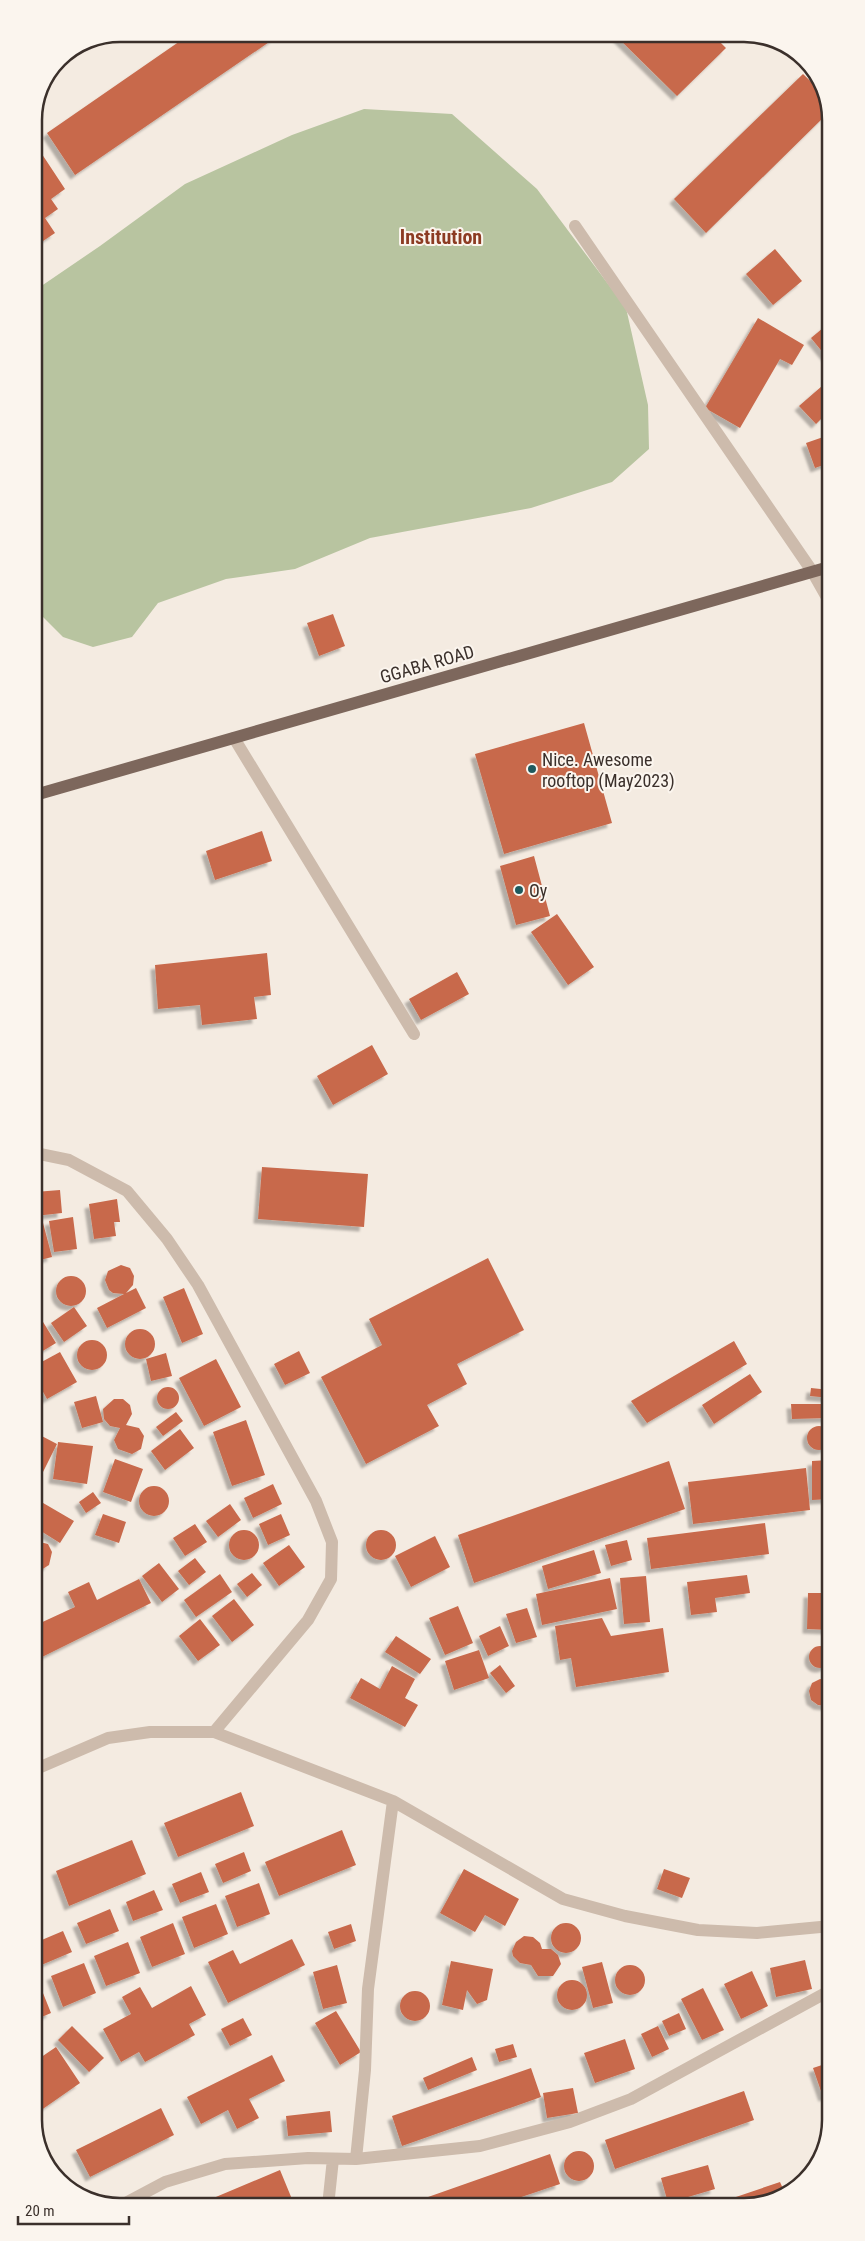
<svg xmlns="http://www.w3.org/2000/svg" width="865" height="2241" font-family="'Roboto Condensed',sans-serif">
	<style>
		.green { fill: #b8c4a0 }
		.building { fill: #c8694b; filter: url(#shadow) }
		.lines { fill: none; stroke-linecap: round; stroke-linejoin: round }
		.minor { stroke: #cdbbac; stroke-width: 12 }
		.major { stroke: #7d675c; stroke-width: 12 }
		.poi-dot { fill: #1f5a5e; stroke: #fbf5ee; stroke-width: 2 }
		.labels { text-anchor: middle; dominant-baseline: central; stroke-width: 4; stroke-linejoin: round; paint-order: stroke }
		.street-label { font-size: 18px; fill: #3b302b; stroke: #fbf5ee }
		.poi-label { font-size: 18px; fill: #3b302b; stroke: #fbf5ee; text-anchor: start }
		.quarter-label { font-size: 20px; font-weight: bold; fill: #8c3b22; stroke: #fbf5ee }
		.rim { fill: none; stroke: #3b302b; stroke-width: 2.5 }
	</style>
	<defs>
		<filter id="shadow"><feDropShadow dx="-4.5" dy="4.5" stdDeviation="1" flood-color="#0004"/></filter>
	</defs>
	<rect width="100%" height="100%" fill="#f4ebe1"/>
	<path class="green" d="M 364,109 L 452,114 L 537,189 L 626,308 L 648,405 L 649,449 L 612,482 L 531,508 L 370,538 L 295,569 L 226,579 L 158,603 L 132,637 L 93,647 L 63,637 L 35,609 L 34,291 L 100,246 L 185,184 L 292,135 Z"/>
	<path class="building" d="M 712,34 L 726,48 L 677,96 L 615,35 Z
		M 275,38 L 75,175 L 47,133 L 183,39 Z
		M 803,74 L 828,98 L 828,113 L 706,233 L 674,199 Z
		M 34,142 L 65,189 L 51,199 L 58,209 L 45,218 L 55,233 L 34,247 Z
		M 775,249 L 802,281 L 773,305 L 746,274 Z
		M 758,318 L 804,345 L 792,365 L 780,359 L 740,428 L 705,408 Z
		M 829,323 L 829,360 L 811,338 Z
		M 822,386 L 829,393 L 829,411 L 816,424 L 799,406 Z
		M 829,435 L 829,463 L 815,468 L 806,443 Z
		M 333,614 L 345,646 L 319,656 L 307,623 Z
		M 584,723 L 612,823 L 504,854 L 475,754 Z
		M 262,831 L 272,861 L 215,880 L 206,851 Z
		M 534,856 L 550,916 L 516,925 L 500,866 Z
		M 557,914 L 594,967 L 568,985 L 531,932 Z
		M 267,953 L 271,995 L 254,997 L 257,1019 L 202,1025 L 200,1005 L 158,1009 L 155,965 Z
		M 457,972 L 469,994 L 421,1020 L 409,999 Z
		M 372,1045 L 388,1074 L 333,1105 L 317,1076 Z
		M 262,1167 L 368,1174 L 364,1227 L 258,1219 Z
		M 60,1190 L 62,1213 L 35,1216 L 35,1192 Z
		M 117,1199 L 120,1222 L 114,1222 L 116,1236 L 94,1239 L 89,1204 Z
		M 73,1217 L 77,1249 L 54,1252 L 49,1221 Z
		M 42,1219 L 52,1257 L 36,1261 L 35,1221 Z
		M 488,1258 L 524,1330 L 457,1364 L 467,1384 L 427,1405 L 439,1426 L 366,1464 L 321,1377 L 382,1345 L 369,1319 Z
		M 121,1265 L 130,1268 L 134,1276 L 133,1285 L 126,1293 L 136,1288 L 146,1308 L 107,1328 L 97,1308 L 124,1294 L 113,1293 L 109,1290 L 105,1280 L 108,1271 Z
		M56 1291a15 15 0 1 1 30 0a15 15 0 1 1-30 0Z
		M 184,1288 L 203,1334 L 182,1343 L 163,1297 Z
		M 74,1307 L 87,1326 L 64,1342 L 51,1323 Z
		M 40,1317 L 56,1343 L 36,1355 L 36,1320 Z
		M125 1344a15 15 0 1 1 30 0a15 15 0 1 1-30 0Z
		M77 1355a15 15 0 1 1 30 0a15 15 0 1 1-30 0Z
		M 734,1341 L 747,1364 L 647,1423 L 631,1401 Z
		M 299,1351 L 310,1373 L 285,1385 L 274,1364 Z
		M 60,1352 L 77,1382 L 47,1399 L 36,1379 L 36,1365 Z
		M 166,1353 L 172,1376 L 151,1381 L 146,1359 Z
		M 216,1359 L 241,1407 L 204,1426 L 179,1378 Z
		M 750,1374 L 762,1392 L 714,1424 L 702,1405 Z
		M157 1398a11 11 0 1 1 22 0a11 11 0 1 1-22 0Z
		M 811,1388 L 830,1390 L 830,1398 L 810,1396 Z
		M 96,1396 L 103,1422 L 82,1428 L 74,1402 Z
		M 114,1399 L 123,1399 L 130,1405 L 132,1414 L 126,1425 L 139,1428 L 144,1436 L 141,1449 L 132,1454 L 118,1449 L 114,1440 L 120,1428 L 110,1426 L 104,1419 L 103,1409 Z
		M 791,1404 L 827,1404 L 827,1418 L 792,1419 Z
		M 176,1412 L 183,1421 L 163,1436 L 156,1427 Z
		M 246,1420 L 265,1475 L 232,1486 L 213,1432 Z
		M807 1438a12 12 0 1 1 24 0a12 12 0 1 1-24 0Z
		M 180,1429 L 194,1448 L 165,1470 L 151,1451 Z
		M 36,1433 L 57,1444 L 39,1480 L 36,1478 Z
		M 58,1442 L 93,1446 L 87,1484 L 53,1479 Z
		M 115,1459 L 143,1469 L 131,1502 L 103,1492 Z
		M 829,1460 L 830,1499 L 812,1500 L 812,1461 Z
		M 669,1461 L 685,1509 L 474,1583 L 458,1535 Z
		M 806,1468 L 810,1510 L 693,1524 L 688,1482 Z
		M 273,1484 L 282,1504 L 253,1518 L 244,1498 Z
		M139 1501a15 15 0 1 1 30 0a15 15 0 1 1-30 0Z
		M 93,1492 L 101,1503 L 86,1513 L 79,1502 Z
		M 38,1500 L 74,1521 L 60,1543 L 36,1528 L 36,1504 Z
		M 230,1504 L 241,1520 L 218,1537 L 206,1521 Z
		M 103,1514 L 126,1522 L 119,1543 L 95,1535 Z
		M 281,1514 L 290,1535 L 268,1545 L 259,1524 Z
		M 765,1523 L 769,1554 L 651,1569 L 647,1538 Z
		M 195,1524 L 207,1542 L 185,1556 L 173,1538 Z
		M229 1545a15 15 0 1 1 30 0a15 15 0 1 1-30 0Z
		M366 1545a15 15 0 1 1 30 0a15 15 0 1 1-30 0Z
		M 435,1536 L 450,1567 L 411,1587 L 395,1556 Z
		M 627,1540 L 632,1560 L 611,1566 L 605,1545 Z
		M 36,1541 L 48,1544 L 52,1552 L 49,1565 L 41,1570 L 36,1570 Z
		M 289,1545 L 305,1567 L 279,1586 L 263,1563 Z
		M 594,1550 L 601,1573 L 548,1589 L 542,1566 Z
		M 195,1558 L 206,1572 L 189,1585 L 178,1571 Z
		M 159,1563 L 179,1589 L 162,1602 L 142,1576 Z
		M 252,1573 L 262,1585 L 247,1597 L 237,1584 Z
		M 220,1574 L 232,1592 L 196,1617 L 184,1600 Z
		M 747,1575 L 750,1593 L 715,1598 L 717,1612 L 691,1615 L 687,1582 Z
		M 646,1576 L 650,1622 L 624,1624 L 620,1578 Z
		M 610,1578 L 617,1609 L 542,1625 L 536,1594 Z
		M 139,1579 L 151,1603 L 40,1658 L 36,1650 L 36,1625 L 75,1607 L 68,1592 L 89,1582 L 97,1600 Z
		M 808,1593 L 830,1593 L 831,1630 L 807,1629 Z
		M 234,1599 L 254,1625 L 232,1642 L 212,1616 Z
		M 458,1606 L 473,1643 L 445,1655 L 429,1618 Z
		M 527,1608 L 537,1637 L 516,1643 L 506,1614 Z
		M 602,1618 L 611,1636 L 663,1628 L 669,1672 L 576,1687 L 571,1658 L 560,1660 L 555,1626 Z
		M 200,1619 L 220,1645 L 198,1661 L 179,1636 Z
		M 500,1626 L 509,1646 L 488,1656 L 479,1636 Z
		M 396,1636 L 431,1659 L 420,1674 L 385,1652 Z
		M809 1657a11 11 0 1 1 22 0a11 11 0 1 1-22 0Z
		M 479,1650 L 489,1678 L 454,1690 L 445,1661 Z
		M 500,1665 L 515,1686 L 506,1693 L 490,1673 Z
		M 392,1666 L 415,1679 L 405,1698 L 418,1705 L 405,1727 L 350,1698 L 361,1678 L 380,1689 Z
		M 820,1679 L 831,1681 L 831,1704 L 827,1706 L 818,1705 L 811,1700 L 809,1691 L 812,1683 Z
		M 241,1792 L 254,1826 L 178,1857 L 164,1823 Z
		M 342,1830 L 356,1865 L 279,1896 L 265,1862 Z
		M 132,1840 L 146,1874 L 69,1906 L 56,1871 Z
		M 244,1852 L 251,1871 L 223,1883 L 215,1864 Z
		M 464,1869 L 519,1899 L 505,1926 L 485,1915 L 475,1932 L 440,1913 Z
		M 664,1869 L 690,1878 L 682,1898 L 657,1889 Z
		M 201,1872 L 209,1892 L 180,1903 L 172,1884 Z
		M 259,1883 L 270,1914 L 237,1927 L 225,1896 Z
		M 154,1890 L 163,1910 L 133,1921 L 126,1902 Z
		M 216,1904 L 228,1934 L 194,1948 L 182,1917 Z
		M 110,1909 L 119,1931 L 86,1944 L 77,1923 Z
		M 36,1912 L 41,1923 L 36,1925 Z
		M 173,1923 L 185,1954 L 152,1967 L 140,1937 Z
		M551 1938a15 15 0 1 1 30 0a15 15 0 1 1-30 0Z
		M 351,1924 L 356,1941 L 334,1949 L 328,1932 Z
		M 63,1931 L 72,1952 L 39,1966 L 37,1960 L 37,1942 Z
		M 524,1936 L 533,1937 L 540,1943 L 542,1949 L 551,1949 L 558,1955 L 561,1964 L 553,1976 L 538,1976 L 531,1965 L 520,1963 L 513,1956 L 512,1951 L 516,1942 Z
		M 292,1939 L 305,1965 L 228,2003 L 208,1962 L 233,1950 L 240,1964 Z
		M 128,1942 L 140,1973 L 106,1986 L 94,1956 Z
		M 805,1960 L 812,1989 L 776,1997 L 770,1968 Z
		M 451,1961 L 493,1969 L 487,2000 L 477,2004 L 467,1990 L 463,2010 L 442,2005 Z
		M 602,1962 L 613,2003 L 593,2008 L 582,1967 Z
		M 84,1963 L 96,1993 L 63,2007 L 51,1976 Z
		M 337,1965 L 347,2003 L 323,2009 L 313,1972 Z
		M615 1980a15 15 0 1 1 30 0a15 15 0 1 1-30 0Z
		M 752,1971 L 768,2006 L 741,2019 L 724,1984 Z
		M557 1995a15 15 0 1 1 30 0a15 15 0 1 1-30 0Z
		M 39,1983 L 51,2013 L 37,2019 L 37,1984 Z
		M 191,1986 L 206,2015 L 189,2024 L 195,2035 L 145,2062 L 139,2052 L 121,2062 L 103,2029 L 131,2014 L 122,1997 L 140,1987 L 152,2008 Z
		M 703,1988 L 724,2030 L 702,2040 L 681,1999 Z
		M400 2006a15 15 0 1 1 30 0a15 15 0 1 1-30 0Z
		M 336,2011 L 361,2052 L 340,2065 L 315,2023 Z
		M 679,2013 L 686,2029 L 669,2036 L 662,2021 Z
		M 243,2018 L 252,2035 L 230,2046 L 221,2029 Z
		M 72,2026 L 104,2058 L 89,2072 L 58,2040 Z
		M 658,2026 L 669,2049 L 652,2057 L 641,2034 Z
		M 625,2039 L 635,2069 L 595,2083 L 584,2053 Z
		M 513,2044 L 517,2057 L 499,2062 L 495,2049 Z
		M 56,2047 L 80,2083 L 37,2113 L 37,2060 Z
		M 272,2055 L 285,2081 L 249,2099 L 259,2118 L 237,2129 L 228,2110 L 201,2124 L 187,2097 Z
		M 472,2057 L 477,2070 L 428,2090 L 423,2078 Z
		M 831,2062 L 831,2095 L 823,2097 L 813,2068 Z
		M 531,2068 L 541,2097 L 402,2146 L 392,2116 Z
		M 573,2088 L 578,2113 L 547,2118 L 543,2093 Z
		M 744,2091 L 754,2120 L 615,2169 L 605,2140 Z
		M 161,2108 L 174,2135 L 90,2177 L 76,2150 Z
		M 330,2111 L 332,2132 L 288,2136 L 286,2116 Z
		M564 2166a15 15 0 1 1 30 0a15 15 0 1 1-30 0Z
		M 48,2152 L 58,2173 L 57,2173 L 44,2154 Z
		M 550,2154 L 560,2184 L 498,2205 L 412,2206 L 411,2203 Z
		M 708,2165 L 715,2189 L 668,2203 L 661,2178 Z
		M 280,2170 L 294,2204 L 289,2206 L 206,2207 L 204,2202 Z
		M 780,2182 L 785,2193 L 767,2204 L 726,2204 L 724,2201 Z"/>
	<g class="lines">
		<path class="minor" d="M 575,226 L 812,571 L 829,601
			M 234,738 L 414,1034
			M 35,1153 L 69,1160 L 127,1191 L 167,1239 L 198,1285 L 316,1501 L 332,1542 L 331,1579 L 308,1620 L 214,1732
			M 36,1769 L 108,1738 L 150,1732 L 214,1732 L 393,1801 L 563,1899 L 625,1916 L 698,1930 L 757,1933 L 831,1926
			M 356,2159 L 365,2070 L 368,1989 L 393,1801
			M 328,2206 L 333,2159
			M 118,2207 L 165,2182 L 225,2164 L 308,2158 L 356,2159 L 480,2146 L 570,2122 L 631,2099 L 831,1990"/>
		<path class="major" d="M 35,795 L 829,567"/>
	</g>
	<g class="poi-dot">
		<circle cx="532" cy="769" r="5"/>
		<circle cx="519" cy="890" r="5"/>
	</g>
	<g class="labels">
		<g class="street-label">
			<text transform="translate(427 664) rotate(-16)">GGABA ROAD</text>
		</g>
		<g class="poi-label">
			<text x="542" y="759">Nice. Awesome<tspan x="542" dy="21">rooftop (May2023)</tspan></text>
			<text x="529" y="890">Oy</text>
		</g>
		<g class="quarter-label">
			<text x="441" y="237">Institution</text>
		</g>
	</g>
	<path d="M0 0H865V2241H0ZM120 42H744A78 78 0 0 1 822 120V2120A78 78 0 0 1 744 2198H120A78 78 0 0 1 42 2120V120A78 78 0 0 1 120 42Z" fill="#fbf5ee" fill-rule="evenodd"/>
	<path class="rim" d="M120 42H744A78 78 0 0 1 822 120V2120A78 78 0 0 1 744 2198H120A78 78 0 0 1 42 2120V120A78 78 0 0 1 120 42Z"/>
	<path d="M18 2216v8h111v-8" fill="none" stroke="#3b302b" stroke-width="2.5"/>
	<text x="25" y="2216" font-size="15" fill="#3b302b" stroke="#fbf5ee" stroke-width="4" paint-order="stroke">20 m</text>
</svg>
